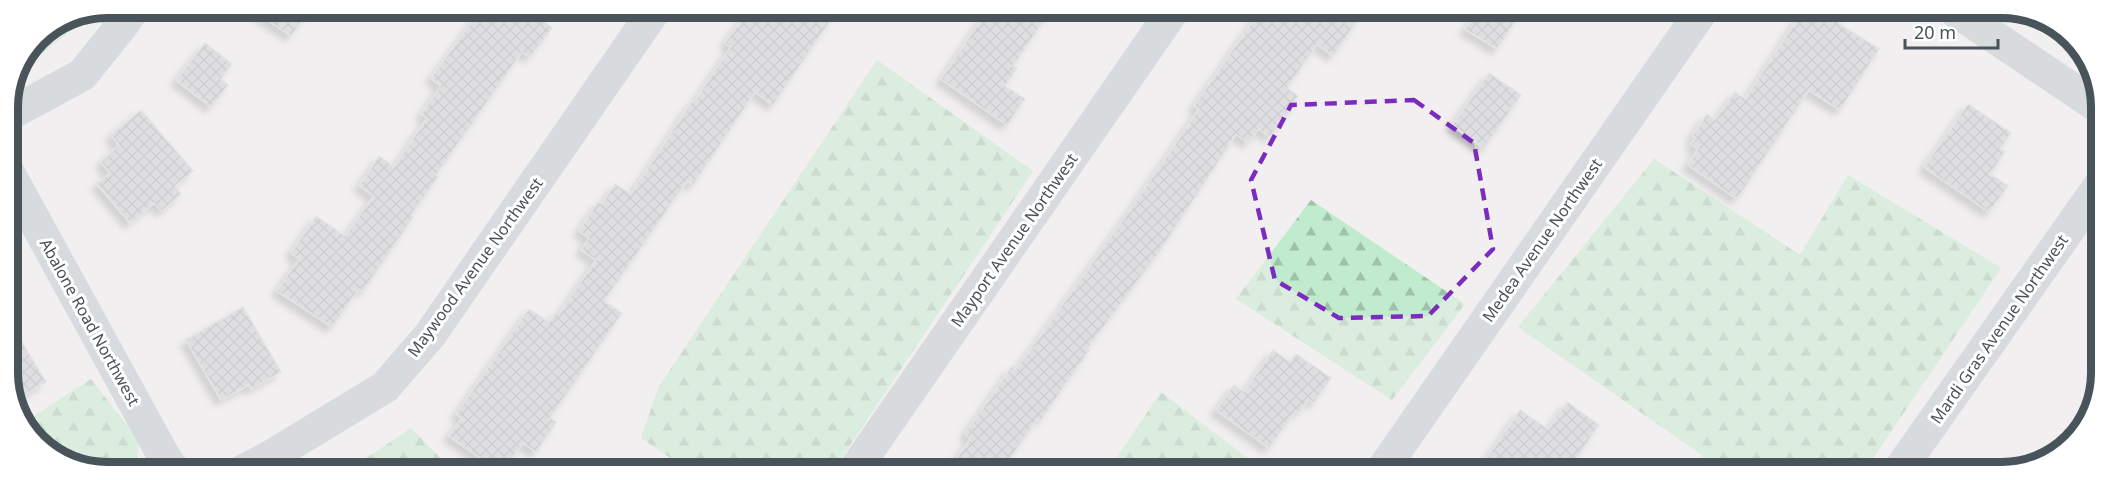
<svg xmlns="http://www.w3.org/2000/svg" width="2109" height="480" font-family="'Noto Sans',sans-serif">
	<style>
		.forest { fill: url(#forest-firs) }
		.building { fill: url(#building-cross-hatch); stroke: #d3d5d9; stroke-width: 1.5; filter: url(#shadow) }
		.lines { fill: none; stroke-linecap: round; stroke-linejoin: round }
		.minor { stroke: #bbc4ca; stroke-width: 33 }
		.marked { fill: none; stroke: #7b2cbf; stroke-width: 4.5; stroke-dasharray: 12 8; stroke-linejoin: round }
		.labels { text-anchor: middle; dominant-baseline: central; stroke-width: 6; stroke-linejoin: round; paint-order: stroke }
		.street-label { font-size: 16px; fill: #48535a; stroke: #fff }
		.rim { fill: none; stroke: #48535a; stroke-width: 8 }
	</style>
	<defs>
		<pattern id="forest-firs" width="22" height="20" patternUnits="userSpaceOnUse" patternTransform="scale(1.5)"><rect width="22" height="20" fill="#c1ebcd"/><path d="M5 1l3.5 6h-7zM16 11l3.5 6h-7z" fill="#9fc1a9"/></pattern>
		<pattern id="building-cross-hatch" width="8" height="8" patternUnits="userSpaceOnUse" patternTransform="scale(1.5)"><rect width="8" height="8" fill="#c9ccd1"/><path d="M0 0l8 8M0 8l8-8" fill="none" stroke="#a5a8ad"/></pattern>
		<filter id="shadow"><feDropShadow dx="-5.5" dy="5.5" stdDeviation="3" flood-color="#0004"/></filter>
	</defs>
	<rect width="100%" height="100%" fill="#f1efef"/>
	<path class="forest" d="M 91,14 L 90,15 L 21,71 L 37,36 Z
		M 877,60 L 1033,171 L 833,471 L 689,471 L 641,438 L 658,388 Z
		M 1654,159 L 1800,255 L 1848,175 L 2001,268 L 1864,472 L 1689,472 L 1702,455 L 1518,327 Z
		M 1311,200 L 1465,304 L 1392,400 L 1236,299 Z
		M 91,379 L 139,441 L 135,471 L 88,471 L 37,444 L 25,422 Z
		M 1161,392 L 1266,472 L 1107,472 Z
		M 411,428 L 453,471 L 347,471 Z"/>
	<path class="building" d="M 250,8 L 311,8 L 291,36 Z
		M 482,8 L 528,8 L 552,28 L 530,57 L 522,52 L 436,175 L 438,177 L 411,215 L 413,217 L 363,291 L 359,289 L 332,327 L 277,291 L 299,259 L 291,253 L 316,216 L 345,236 L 374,196 L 359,186 L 379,156 L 394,167 L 427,118 L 421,114 L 441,86 L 431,78 Z
		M 750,8 L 839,8 L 773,105 L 755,92 L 693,185 L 687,181 L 604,301 L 622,313 L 550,418 L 556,422 L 536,452 L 523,443 L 503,471 L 499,471 L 449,436 L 462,418 L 456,414 L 529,309 L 549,322 L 557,311 L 560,313 L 596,260 L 581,250 L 589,238 L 579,231 L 598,202 L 602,204 L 615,184 L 631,194 L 692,101 L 694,102 L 731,47 L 725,43 Z
		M 989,8 L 1052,8 L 1013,66 L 1017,68 L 1005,86 L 1025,99 L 1007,125 L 941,79 Z
		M 1261,9 L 1365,9 L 1333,56 L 1317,44 L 1287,88 L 1298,96 L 1270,137 L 1258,129 L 1248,143 L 1236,134 L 1162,248 L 1087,349 L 1089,350 L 1041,420 L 1038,418 L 1001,471 L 948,471 L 971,438 L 965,434 L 1012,366 L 1016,370 L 1133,206 L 1199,109 L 1194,106 Z
		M 1479,9 L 1523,9 L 1497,49 L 1465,29 Z
		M 1804,9 L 1847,9 L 1838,23 L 1879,49 L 1840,110 L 1809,90 L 1737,199 L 1688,165 L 1698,149 L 1691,144 L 1696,138 L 1692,136 L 1707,114 L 1715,120 L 1735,92 L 1745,99 Z
		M 205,43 L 232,64 L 221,79 L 228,85 L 211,107 L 176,80 Z
		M 1489,73 L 1521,95 L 1484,148 L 1452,125 Z
		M 1968,104 L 2011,133 L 2000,149 L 2005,152 L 1990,174 L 2008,186 L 1989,212 L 1924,167 Z
		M 141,110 L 193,171 L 175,186 L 181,194 L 162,211 L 154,203 L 130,223 L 97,184 L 110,173 L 101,162 L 119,145 L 111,135 Z
		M 243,307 L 281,372 L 251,389 L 249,385 L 221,400 L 186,340 Z
		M 9,321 L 46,382 L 14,401 L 9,393 Z
		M 1273,350 L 1290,362 L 1296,354 L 1331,378 L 1314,403 L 1309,399 L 1299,412 L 1296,410 L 1269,448 L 1216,410 L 1234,385 L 1244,392 Z
		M 1567,402 L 1599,425 L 1567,472 L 1477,472 L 1520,410 L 1548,429 Z"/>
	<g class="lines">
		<path class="minor" d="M 1953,9 L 2100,108
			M 8,115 L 82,75 L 120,28 L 134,8
			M 8,172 L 167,462 L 175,471
			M 243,471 L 268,458 L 385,387 L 430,335 L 656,8
			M 854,471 L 1174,9
			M 1381,472 L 1703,9
			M 1898,472 L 2100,185"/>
	</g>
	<path d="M0 0H2109V480H0ZM 1414,100 L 1474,143 L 1493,249 L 1428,316 L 1339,318 L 1275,280 L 1251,180 L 1291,105 Z" fill="#f1efef" fill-opacity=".55" fill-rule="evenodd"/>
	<path class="marked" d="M 1414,100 L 1474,143 L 1493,249 L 1428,316 L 1339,318 L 1275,280 L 1251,180 L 1291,105 Z"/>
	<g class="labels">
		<g class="street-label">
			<text transform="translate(1014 240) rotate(-55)">Mayport Avenue Northwest</text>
			<text transform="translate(1542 240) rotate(-55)">Medea Avenue Northwest</text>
			<text transform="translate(475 267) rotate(-54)">Maywood Avenue Northwest</text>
			<text transform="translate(90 322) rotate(61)">Abalone Road Northwest</text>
			<text transform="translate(1999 329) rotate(-55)">Mardi Gras Avenue Northwest</text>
		</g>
	</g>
	<path d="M0 0H2109V480H0ZM107 18H2002A89 89 0 0 1 2091 107V373A89 89 0 0 1 2002 462H107A89 89 0 0 1 18 373V107A89 89 0 0 1 107 18Z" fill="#fff" fill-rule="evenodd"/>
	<path class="rim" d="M107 18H2002A89 89 0 0 1 2091 107V373A89 89 0 0 1 2002 462H107A89 89 0 0 1 18 373V107A89 89 0 0 1 107 18Z"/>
	<path d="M1905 39v9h93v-9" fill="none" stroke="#48535a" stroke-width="3"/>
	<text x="1914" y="39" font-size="18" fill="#48535a" stroke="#ffffff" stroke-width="4.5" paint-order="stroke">20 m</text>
</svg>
